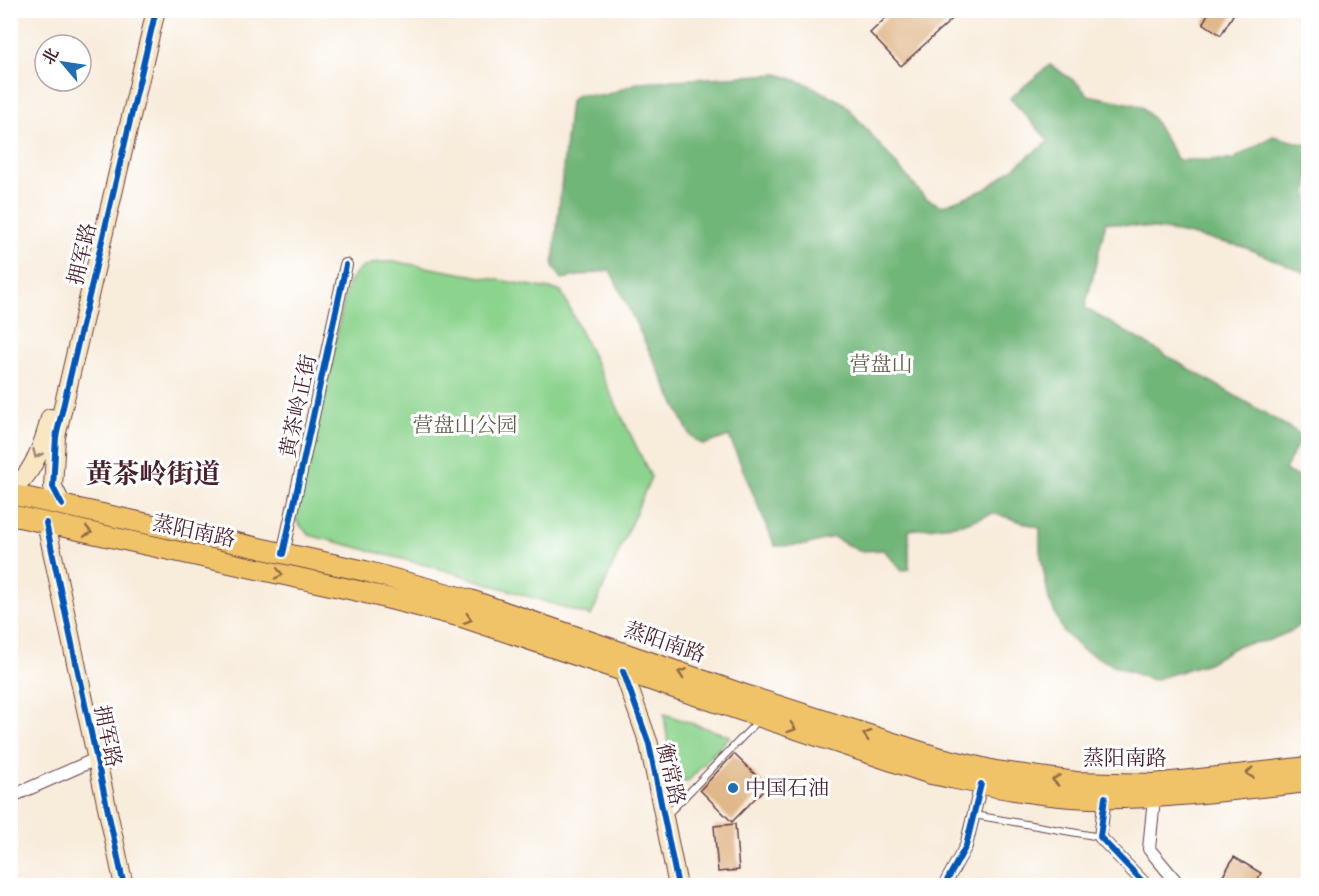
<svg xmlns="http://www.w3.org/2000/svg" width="1319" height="896" font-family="'IM FELL Great Primer','Noto Serif SC',serif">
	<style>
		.green { fill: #8cd48e; stroke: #6b7a5c; stroke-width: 1.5 }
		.forest { fill: #71b679; stroke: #5e6a52; stroke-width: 1.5 }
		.building { fill: #e0b88a }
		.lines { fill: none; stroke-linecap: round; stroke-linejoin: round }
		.lane-casing { stroke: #643e45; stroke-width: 8 }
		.street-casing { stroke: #643e45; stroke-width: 14 }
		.secondary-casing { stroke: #643e45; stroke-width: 20 }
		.primary-casing { stroke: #643e45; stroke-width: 22 }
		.lane { stroke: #fff; stroke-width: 6 }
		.street { stroke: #fff; stroke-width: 12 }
		.secondary { stroke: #f9e7c3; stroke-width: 18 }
		.primary { stroke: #f0c369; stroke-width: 20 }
		.cycleway-casing { stroke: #fff; stroke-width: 10 }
		.cycleway { stroke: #0057b8; stroke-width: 6 }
		.oneway { stroke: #a28377 }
		.oneway2 { stroke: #956947 }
		.poi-dot { fill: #1f6fb2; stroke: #fff; stroke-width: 2 }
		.labels { text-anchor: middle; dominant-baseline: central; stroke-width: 6; stroke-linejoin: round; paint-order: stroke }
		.street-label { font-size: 21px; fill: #4a1f2b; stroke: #fff }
		.park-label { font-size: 21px; fill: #615e4e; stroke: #fff }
		.poi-label { font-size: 21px; fill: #4a1f2b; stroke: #fff; text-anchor: start }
		.district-label { font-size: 27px; font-weight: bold; fill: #4a1f2b; stroke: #fff }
	</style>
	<rect width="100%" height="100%" fill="#fff"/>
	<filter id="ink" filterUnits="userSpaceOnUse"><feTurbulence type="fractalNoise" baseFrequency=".0167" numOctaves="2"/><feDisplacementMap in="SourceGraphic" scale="12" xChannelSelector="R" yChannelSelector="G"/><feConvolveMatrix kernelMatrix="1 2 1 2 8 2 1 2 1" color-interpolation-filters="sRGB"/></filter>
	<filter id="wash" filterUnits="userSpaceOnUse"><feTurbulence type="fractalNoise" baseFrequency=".008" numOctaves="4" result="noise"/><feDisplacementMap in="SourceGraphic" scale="24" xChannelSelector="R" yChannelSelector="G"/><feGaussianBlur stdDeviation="1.35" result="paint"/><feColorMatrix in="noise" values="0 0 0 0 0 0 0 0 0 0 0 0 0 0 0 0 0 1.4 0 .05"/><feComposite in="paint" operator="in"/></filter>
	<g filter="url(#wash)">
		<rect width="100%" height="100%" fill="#f8ecdb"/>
		<path class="green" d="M 380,262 L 397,262 L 561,291 L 651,477 L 591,616 L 441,569 L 309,535 L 297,522 L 295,514 L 348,284 C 356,270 364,265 380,262 Z
			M 664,714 L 730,736 L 687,782 L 672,774 Z"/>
		<path class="forest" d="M 1050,65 L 1076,82 L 1088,95 L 1141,106 L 1153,119 L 1178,160 L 1232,160 L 1273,136 L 1308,145 L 1308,274 L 1244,247 L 1177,232 L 1106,222 L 1085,308 L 1302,435 L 1285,470 L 1308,483 L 1308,614 L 1294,630 L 1267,641 L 1239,645 L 1208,663 L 1153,680 L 1117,667 L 1081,649 L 1063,631 L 1049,600 L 1040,551 L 1040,528 L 994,513 L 962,524 L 909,530 L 909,569 L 902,571 L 884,550 L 859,551 L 833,537 L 806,545 L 775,546 L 729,436 L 703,445 L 690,435 L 610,270 L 562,279 L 553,266 L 570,101 L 578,94 L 603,96 L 640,82 L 778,74 L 807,84 L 844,103 L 925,198 L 942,206 L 986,189 L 1049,141 L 1010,98 Z"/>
		<g id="blocks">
			<path class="building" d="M 894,10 L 962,10 L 901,66 L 870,33 Z
				M 1210,10 L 1236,10 L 1221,35 L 1203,23 Z
				M 734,754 L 767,786 L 732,822 L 700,790 Z
				M 735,824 L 739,870 L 718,872 L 714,826 Z
				M 1234,857 L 1261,873 L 1254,886 L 1217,886 Z"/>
		</g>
	</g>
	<g filter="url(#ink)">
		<use href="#blocks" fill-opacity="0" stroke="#643e45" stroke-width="1.5"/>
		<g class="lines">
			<g class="lane-casing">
				<path id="lane" d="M 667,815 L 758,721
					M 974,815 L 1100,837"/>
			</g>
			<g class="street-casing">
				<path id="street" d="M 283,554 L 346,265
					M 10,797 L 96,759
					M 1105,797 L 1100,837 L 1147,886
					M 1154,798 L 1149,849 L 1180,886
					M 944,886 L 966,846 L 981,784"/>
			</g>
			<g class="secondary-casing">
				<path id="secondary" d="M 10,489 C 32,479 45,439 50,418
					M 62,505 L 53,487 L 56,437 L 156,10
					M 46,523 L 124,886
					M 623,671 L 649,744 L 678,886"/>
			</g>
			<g class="primary-casing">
				<path id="primary" d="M 10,494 L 365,571 L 470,600 L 742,694 L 937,757 L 995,771 L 1076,782 L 1154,784 L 1308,767
					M 10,515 L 358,591 L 462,617 L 931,774 C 977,783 1024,794 1071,797 C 1150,802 1230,790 1308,782"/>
			</g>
			<use href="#lane" class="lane"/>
			<use href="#street" class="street"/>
			<use href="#secondary" class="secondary"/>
			<use href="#primary" class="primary"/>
			<g class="cycleway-casing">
				<path id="cycleway" d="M 62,505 L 53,487 L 56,437 L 156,10
					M 46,523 L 124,886
					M 283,554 L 346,265
					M 623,671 L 649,744 L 678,886
					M 1105,797 L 1100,837 L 1147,886
					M 944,886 L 966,846 L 981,784"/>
			</g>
			<use href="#cycleway" class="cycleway"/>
		</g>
		<defs><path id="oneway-chevron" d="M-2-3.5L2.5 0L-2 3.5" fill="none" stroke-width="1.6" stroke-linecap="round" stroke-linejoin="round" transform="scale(1.5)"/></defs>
		<use class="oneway" href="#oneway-chevron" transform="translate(37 454) rotate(114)"/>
		<g class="oneway2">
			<use href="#oneway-chevron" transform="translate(88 532) rotate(12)"/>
			<use href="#oneway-chevron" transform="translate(279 574) rotate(12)"/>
			<use href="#oneway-chevron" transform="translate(468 619) rotate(18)"/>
			<use href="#oneway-chevron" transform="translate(682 673) rotate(-161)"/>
			<use href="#oneway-chevron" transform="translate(792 728) rotate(18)"/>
			<use href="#oneway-chevron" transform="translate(867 735) rotate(-162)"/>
			<use href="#oneway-chevron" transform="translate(1250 773) rotate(174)"/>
			<use href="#oneway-chevron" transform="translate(1056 780) rotate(-172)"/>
		</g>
	</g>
	<circle class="poi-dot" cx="733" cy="788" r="6"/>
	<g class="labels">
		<g class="street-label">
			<text transform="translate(82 254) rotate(-77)">拥军路</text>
			<text transform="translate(298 406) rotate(-78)">黄茶岭正街</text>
			<text transform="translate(194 531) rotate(12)">蒸阳南路</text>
			<text transform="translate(665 642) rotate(19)">蒸阳南路</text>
			<text transform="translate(108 736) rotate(78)">拥军路</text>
			<text x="1125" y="758">蒸阳南路</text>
			<text transform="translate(671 774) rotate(77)">衡常路</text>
		</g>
		<g class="park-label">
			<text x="881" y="364">营盘山</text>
			<text x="465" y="425">营盘山公园</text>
		</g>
		<g class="poi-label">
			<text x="745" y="788">中国石油</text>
		</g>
		<g class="district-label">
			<text x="153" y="473">黄茶岭街道</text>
		</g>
	</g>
	<rect width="1319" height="896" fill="none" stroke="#fff" stroke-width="36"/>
	<g transform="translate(63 63) rotate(299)"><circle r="28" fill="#ffffff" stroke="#b7a5aa" stroke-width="1.5"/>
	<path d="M0-4.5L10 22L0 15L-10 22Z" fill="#1f6fb2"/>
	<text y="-9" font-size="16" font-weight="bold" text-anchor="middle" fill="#4a1f2b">北</text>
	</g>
</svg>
